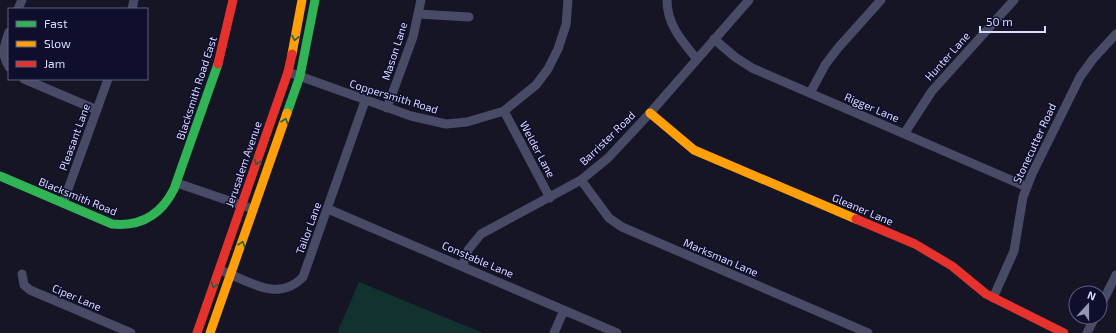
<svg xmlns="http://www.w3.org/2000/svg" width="1116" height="333" font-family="'Exo 2',sans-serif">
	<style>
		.green { fill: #11322f }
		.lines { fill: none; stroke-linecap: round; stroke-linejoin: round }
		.street { stroke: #494b66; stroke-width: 9 }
		.fast { stroke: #30b455; stroke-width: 9 }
		.slow { stroke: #ff9f0a; stroke-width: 9 }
		.jam { stroke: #e5322d; stroke-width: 9 }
		.oneway { stroke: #206140 }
		.labels { text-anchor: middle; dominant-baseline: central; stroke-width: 3; stroke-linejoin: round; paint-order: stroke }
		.street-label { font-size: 11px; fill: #d8daff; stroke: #0f0e2c }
	</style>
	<rect width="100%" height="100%" fill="#151525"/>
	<path class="green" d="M 359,282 L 483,333 L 337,333 Z"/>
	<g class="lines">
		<path class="street" d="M 667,0 C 667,24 681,40 696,58
			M 18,9 L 22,0
			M 132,9 L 134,0
			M 418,14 L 469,17
			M 9,32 C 4,45 1,55 9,67
			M 714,39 L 735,57 L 752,68 L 1027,187
			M 288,72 L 411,116 L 446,124 L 467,122 L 504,111 L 536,85 L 548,69 L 558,49 L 566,25 L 568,0
			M 24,79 L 97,110
			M 810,93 L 825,65 L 838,48 L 881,0
			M 387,108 L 413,37 L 421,0
			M 504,111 L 550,198
			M 904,134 L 932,91 L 1014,0
			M 581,180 L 609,218 L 622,227 L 868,333
			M 177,183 L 247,207
			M 63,203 L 108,79
			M 328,209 L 617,333
			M 463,265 L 468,250 L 481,234 L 581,180 L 608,158 L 650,113 L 749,0
			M 225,272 C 252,283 279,302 303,277 L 365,101
			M 22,274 L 24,285 L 30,290 L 131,333
			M 993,298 L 1014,251 L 1023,197 L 1032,174 L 1080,77 L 1093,59 L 1116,34
			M 1100,307 L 1116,275
			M 554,333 L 564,310
			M 1087,333 L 1095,317"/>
		<path class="fast" d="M 287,113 L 300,76 L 315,0
			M 0,176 L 112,224 C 141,227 161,215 174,189 L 218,64"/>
		<path class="slow" d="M 292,54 L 302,0
			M 650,113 L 694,150 L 856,219
			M 210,333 L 287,113"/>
		<path class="jam" d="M 218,64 L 233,0
			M 856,219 L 915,244 L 952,266 L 986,294 L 1064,333
			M 197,333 L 288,72 L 292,54"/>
	</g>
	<defs><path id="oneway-chevron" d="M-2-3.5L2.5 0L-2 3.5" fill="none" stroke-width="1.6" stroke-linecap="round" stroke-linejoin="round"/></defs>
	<g class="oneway">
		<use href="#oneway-chevron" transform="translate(295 38) rotate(102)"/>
		<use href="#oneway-chevron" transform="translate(285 121) rotate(-71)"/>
		<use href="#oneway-chevron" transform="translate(257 162) rotate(109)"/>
		<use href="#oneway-chevron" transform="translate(242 244) rotate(-71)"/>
		<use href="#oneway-chevron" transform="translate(214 285) rotate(110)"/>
	</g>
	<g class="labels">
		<g class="street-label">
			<text transform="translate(394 51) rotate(-72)">Mason Lane</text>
			<text transform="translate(947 56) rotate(-48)">Hunter Lane</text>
			<text transform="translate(196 88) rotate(-72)">Blacksmith Road East</text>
			<text transform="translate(394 96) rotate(17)">Coppersmith Road</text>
			<text transform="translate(872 107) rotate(23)">Rigger Lane</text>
			<text transform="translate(74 137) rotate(-70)">Pleasant Lane</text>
			<text transform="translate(607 138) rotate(-44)">Barrister Road</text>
			<text transform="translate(1034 143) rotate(-65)">Stonecutter Road</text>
			<text transform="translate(538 149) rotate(62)">Welder Lane</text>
			<text transform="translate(243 164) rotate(-71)">Jerusalem Avenue</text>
			<text transform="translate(78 196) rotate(22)">Blacksmith Road</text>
			<text transform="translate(863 209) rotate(23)">Gleaner Lane</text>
			<text transform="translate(308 228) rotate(-70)">Tailor Lane</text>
			<text transform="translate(721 257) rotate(23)">Marksman Lane</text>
			<text transform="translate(478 259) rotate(23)">Constable Lane</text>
			<text transform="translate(77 297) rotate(23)">Ciper Lane</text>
		</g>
	</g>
	<rect x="8" y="8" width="140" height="72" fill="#0f0e2c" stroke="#5f6080"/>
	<rect x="16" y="21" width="20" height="6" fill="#30b455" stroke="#5f6080"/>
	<text x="44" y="28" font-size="12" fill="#d8daff">Fast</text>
	<rect x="16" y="41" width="20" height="6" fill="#ff9f0a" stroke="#5f6080"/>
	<text x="44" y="48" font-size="12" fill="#d8daff">Slow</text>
	<rect x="16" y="61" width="20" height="6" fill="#e5322d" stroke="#5f6080"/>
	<text x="44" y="68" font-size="12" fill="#d8daff">Jam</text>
	<g transform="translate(1088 305) rotate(21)"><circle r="19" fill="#0f0e2c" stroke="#5f6080"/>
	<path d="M0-3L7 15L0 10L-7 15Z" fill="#9495b3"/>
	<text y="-6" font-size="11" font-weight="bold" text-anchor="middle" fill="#d8daff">N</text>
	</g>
	<path d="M980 26v6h65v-6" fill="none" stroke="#d8daff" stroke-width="2"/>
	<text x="986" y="26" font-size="12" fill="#d8daff" stroke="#0f0e2c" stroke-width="3" paint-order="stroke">50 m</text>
</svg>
